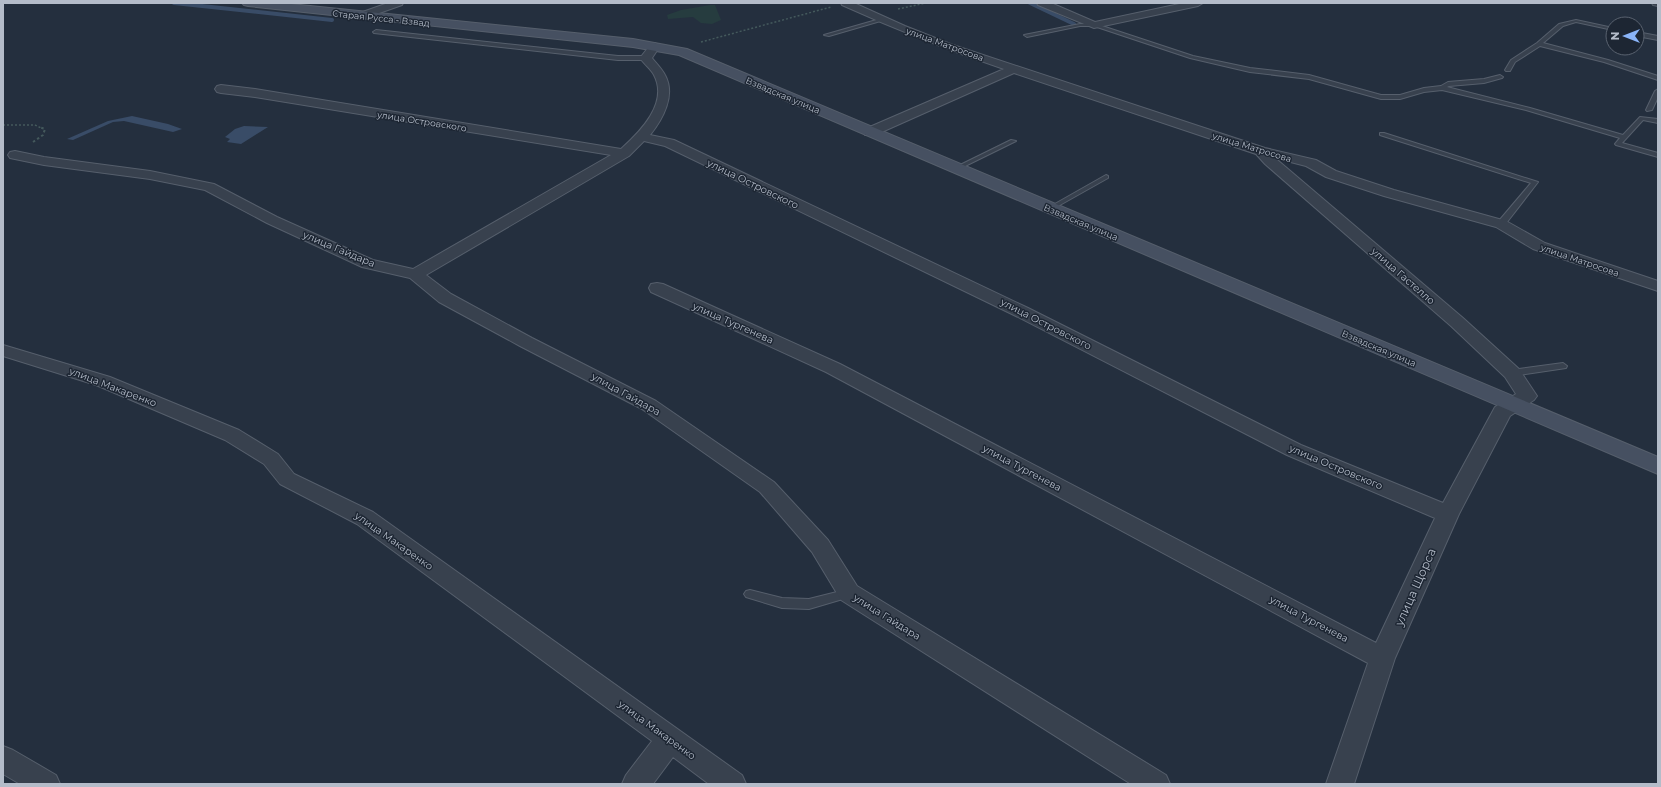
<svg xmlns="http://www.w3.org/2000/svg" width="1661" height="787" font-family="Montserrat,sans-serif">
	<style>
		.green { fill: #263c3f }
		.water { fill: #394c67 }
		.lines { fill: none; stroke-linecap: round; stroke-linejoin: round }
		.stream { stroke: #394c67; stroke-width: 4 }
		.lane-casing { stroke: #565f6c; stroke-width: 2 }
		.street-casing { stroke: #565f6c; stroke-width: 2 }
		.secondary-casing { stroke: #565f6c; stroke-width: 2 }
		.path-far1 { stroke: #44595c; stroke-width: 1.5; stroke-dasharray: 2 2; stroke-linecap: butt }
		.path { stroke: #44595c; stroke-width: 2; stroke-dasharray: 2.5 2.5; stroke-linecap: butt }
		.lane { fill: #38414e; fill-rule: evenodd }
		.street { fill: #38414e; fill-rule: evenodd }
		.secondary { fill: #465061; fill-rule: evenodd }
		.labels { text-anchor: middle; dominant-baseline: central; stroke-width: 3; stroke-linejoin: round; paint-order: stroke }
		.far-street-label { font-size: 9px; fill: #b4bcc9; stroke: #1d2633 }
		.street-label { font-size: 10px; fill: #b4bcc9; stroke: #1d2633 }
		.near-street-label { font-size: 12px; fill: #b4bcc9; stroke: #1d2633 }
	</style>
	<rect width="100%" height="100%" fill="#242f3e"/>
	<path class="green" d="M 710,5 L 715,5 L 721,20 L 712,24 L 701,23 L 693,17 L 668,19 L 667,15 L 681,10 Z"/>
	<path class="water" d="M 132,116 L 168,124 L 182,129 L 173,132 L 124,121 L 113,122 L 73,140 L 67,139 L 108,121 Z
		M 244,126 L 268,127 L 241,144 L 227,142 L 230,139 L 225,137 L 235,129 Z"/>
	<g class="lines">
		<path class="stream" d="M 174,3 L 332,20
			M 1030,3 L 1074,24"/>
		<g class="lane-casing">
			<path id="lane" d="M 880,19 L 884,20 L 829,36 L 824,35 Z
				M 1576,20 L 1613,28 L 1613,30 L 1576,22 L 1563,26 L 1543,43 L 1608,60 L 1658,76 L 1658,80 L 1604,62 L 1540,46 L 1515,62 L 1510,71 L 1506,71 L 1505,70 L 1511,60 L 1537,43 L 1559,24 Z
				M 1080,24 L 1096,24 L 1193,56 L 1250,68 L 1309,75 L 1381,95 L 1400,95 L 1424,88 L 1441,86 L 1448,82 L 1484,79 L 1500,75 L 1503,77 L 1502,78 L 1484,83 L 1449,86 L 1447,87 L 1530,108 L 1623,135 L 1640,117 L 1658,119 L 1658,123 L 1643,120 L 1622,143 L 1658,153 L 1658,157 L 1616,145 L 1615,144 L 1620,138 L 1526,110 L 1442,90 L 1424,92 L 1400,99 L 1381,99 L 1309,79 L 1250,72 L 1190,58 L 1094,26 L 1080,26 L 1027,37 L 1024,35 Z
				M 376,30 L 618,56 L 646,56 L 649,58 L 646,60 L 618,60 L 374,33 L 373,32 Z
				M 1637,32 L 1658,36 L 1658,40 L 1637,36 Z
				M 1658,89 L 1658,97 L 1652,110 L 1647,111 L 1646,110 L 1655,91 Z
				M 1380,133 L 1384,133 L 1538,182 L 1504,226 L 1498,226 L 1498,222 L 1531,183 L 1380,135 Z
				M 1011,140 L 1016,141 L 957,170 L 952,169 Z
				M 1106,175 L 1108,176 L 1108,178 L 1051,210 L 1047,210 L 1046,209 Z
				M 1563,363 L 1567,366 L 1566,368 L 1512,376 L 1508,373 L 1512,370 Z
				M 849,589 L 853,590 L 855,593 L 853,596 L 809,609 L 782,608 L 746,597 L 744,594 L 746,591 L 750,590 L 782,598 L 809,599 Z"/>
		</g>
		<g class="street-casing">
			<path id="street" d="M 388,3 L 403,3 L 402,5 L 365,18 L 361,19 L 356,16 L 357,14 Z
				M 841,3 L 854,3 L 905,26 L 953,45 L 1265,148 L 1316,160 L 1336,171 L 1394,190 L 1506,221 L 1545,243 L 1658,281 L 1658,291 L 1533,249 L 1496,227 L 1384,196 L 1326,177 L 1306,166 L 1275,158 L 1463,318 L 1519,369 L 1537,396 L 1534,400 L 1510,416 L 1459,514 L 1395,658 L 1354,784 L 1326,784 L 1368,663 L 826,372 L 651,292 L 649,288 L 651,284 L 657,283 L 663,284 L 840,364 L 1376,643 L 1435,518 L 1287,455 L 1016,316 L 665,146 L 644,141 L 629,156 L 426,275 L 451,294 L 532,338 L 656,401 L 774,482 L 828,540 L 857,586 L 1166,775 L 1170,784 L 1131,784 L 841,600 L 812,552 L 760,492 L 642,409 L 520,346 L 439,302 L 410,278 L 362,267 L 267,223 L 205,190 L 150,179 L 44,165 L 10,158 L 8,155 L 10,152 L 15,151 L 44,157 L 150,171 L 214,184 L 277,217 L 373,260 L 413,269 L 611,155 L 255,97 L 221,93 L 217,92 L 215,89 L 217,86 L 221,85 L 255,89 L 621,149 C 640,132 669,103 654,75 C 651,69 644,64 640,58 L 651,44 L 655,43 L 660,46 L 652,58 C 656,63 662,69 665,75 C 676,95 663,119 650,135 L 674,140 L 1028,308 L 1301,445 L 1443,503 L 1495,407 L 1516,394 L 1505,377 L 1451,326 L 1265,164 L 1256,154 L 1014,73 L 875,135 L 865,135 L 864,132 L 865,129 L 1004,69 C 948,50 895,29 842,5 Z
				M 1037,3 L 1051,3 L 1095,22 L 1184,3 L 1203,3 L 1198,6 L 1094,28 L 1038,5 Z
				M 1652,3 L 1658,3 L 1658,6 L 1653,5 Z
				M 3,345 L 110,377 L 239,430 L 278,454 L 294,474 L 373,512 L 742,775 L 746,784 L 709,784 L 673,757 L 653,784 L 622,784 L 626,775 L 652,741 L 357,524 L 280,484 L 264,464 L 225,440 L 96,385 L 3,356 Z
				M 3,746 L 13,750 L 56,775 L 60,784 L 20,784 L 3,774 Z"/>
		</g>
		<g class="secondary-casing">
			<path id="secondary" d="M 242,3 L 281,3 L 633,39 L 687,49 L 1658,457 L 1658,474 L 679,55 L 633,47 L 248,6 L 244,5 Z"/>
		</g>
		<path class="path-far1" d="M 898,9 L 926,3
			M 701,42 L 831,7
			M 3,125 L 35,125 L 41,128"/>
		<path class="path" d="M 33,142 L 43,135 L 45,129 L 39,127"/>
		<use href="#lane" class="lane"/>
		<use href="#street" class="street"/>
		<use href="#secondary" class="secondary"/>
	</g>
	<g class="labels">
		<g class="far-street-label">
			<text transform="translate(381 18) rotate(6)">Старая Русса - Взвад</text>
			<text transform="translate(945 44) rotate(20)">улица Матросова</text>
			<text transform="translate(783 95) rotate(23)">Взвадская улица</text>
			<text transform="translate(422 121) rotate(9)">улица Островского</text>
			<text transform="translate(1252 147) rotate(17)">улица Матросова</text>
			<text transform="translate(1081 222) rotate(23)">Взвадская улица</text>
			<text transform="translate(1580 260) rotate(19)">улица Матросова</text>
			<text transform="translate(1379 348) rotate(23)">Взвадская улица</text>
		</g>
		<g class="street-label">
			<text transform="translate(753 184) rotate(26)">улица Островского</text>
			<text transform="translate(339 249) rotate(23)">улица Гайдара</text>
			<text transform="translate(1403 276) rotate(41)">улица Гастелло</text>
			<text transform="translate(733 323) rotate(24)">улица Тургенева</text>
			<text transform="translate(1046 324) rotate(27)">улица Островского</text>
			<text transform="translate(113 387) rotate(21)">улица Макаренко</text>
			<text transform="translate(626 394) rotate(29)">улица Гайдара</text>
			<text transform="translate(1336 467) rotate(23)">улица Островского</text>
			<text transform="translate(1022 468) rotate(28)">улица Тургенева</text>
			<text transform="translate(394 541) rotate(35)">улица Макаренко</text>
			<text transform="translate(887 617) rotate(32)">улица Гайдара</text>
			<text transform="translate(1309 619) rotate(28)">улица Тургенева</text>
			<text transform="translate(657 730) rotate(36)">улица Макаренко</text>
		</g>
		<g class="near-street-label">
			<text transform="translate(1415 587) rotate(-66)">улица Щорса</text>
		</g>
	</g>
	<rect width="1661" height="787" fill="none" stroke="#b4bcc9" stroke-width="8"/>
	<g transform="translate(1625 36) rotate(270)"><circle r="19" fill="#1d2633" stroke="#59626f"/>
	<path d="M0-3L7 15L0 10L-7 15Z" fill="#8ab4f8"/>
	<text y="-6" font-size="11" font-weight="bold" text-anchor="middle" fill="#b4bcc9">N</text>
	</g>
</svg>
